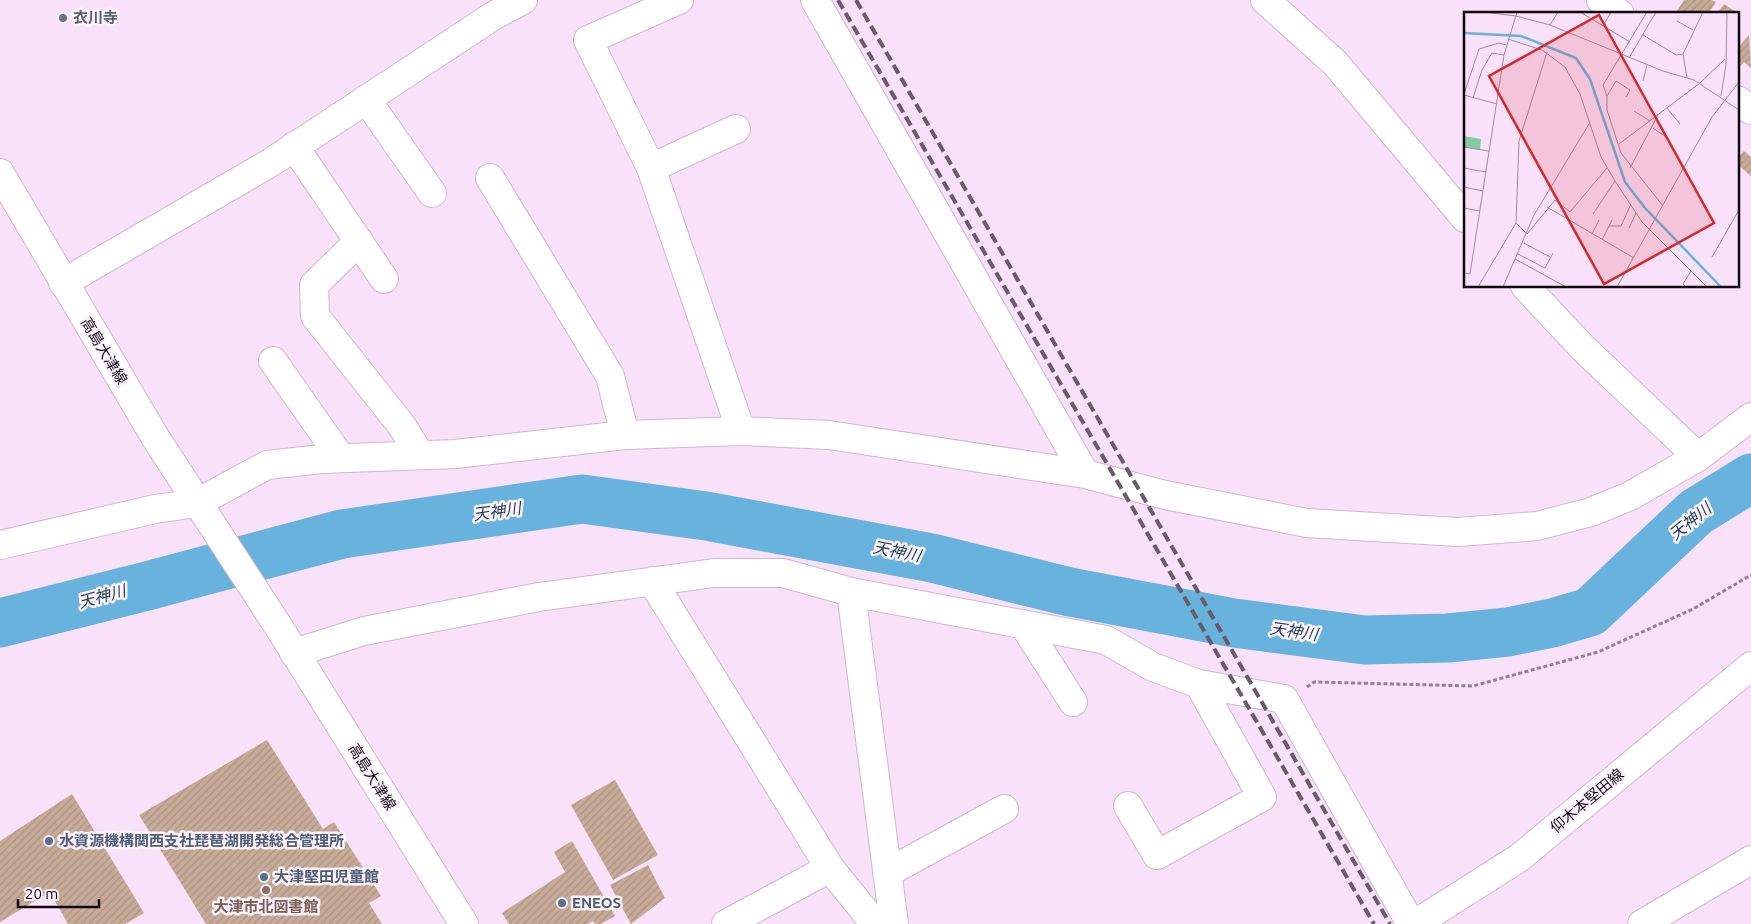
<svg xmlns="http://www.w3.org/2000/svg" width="1751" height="924" font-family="Ubuntu,'Noto Sans JP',sans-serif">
<defs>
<pattern id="building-hatch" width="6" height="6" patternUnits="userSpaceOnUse" patternTransform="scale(1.25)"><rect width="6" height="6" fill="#c8ac99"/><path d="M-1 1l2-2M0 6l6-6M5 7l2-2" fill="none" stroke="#ab9383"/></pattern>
</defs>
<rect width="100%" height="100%" fill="#f9e1f9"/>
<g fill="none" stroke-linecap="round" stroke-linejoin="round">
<path stroke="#67b3dd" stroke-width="49" d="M 0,623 L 147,586 L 342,534 L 582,499 L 706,516 L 932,558 L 1070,592 L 1234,623 L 1365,640 L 1448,638 L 1508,632 L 1552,623 L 1590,612 L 1696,512 L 1751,478"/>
</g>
<path fill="url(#building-hatch)" d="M 1684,0 L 1712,0 L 1716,2 L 1708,14 L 1675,14 Z
M 1724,4 L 1736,12 L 1734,14 L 1718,12 Z
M 1749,35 L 1751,68 L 1744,62 L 1737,70 L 1737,49 Z
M 1744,151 L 1751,157 L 1751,176 L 1737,164 L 1737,159 Z
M 267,740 L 323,829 L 334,822 L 381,896 L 369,903 L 382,924 L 206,924 L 139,815 Z
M 615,780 L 658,855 L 613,880 L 571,805 Z
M 72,794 L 144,913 L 125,924 L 68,924 L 50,892 L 0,922 L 0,841 Z
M 572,841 L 615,916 L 601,924 L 595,924 L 593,921 L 588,924 L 509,924 L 502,913 L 565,872 L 554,852 Z
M 648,865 L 665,898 L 631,924 L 610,885 Z"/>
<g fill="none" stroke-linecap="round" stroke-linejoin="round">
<g stroke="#cfb7cf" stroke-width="30">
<path id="minor" d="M 679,0 L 588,40 L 651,168 L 741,431
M 815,0 L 1085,474
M 1265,0 L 1335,63 L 1465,218
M 1601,0 L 1620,14
M 366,99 L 432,193
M 1737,100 L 1751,110
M 294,146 L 384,279
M 651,168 L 736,129
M 490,178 L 610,376 L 625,435
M 359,241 L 314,285 L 315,316 L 402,426 L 420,455
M 63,283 L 270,163 L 493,16 L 523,0
M 1525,286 L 1583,348 L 1698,457
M 273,361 L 341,458
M 0,545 L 155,509 L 197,503 L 267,465 L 322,459 L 455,454 L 625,435 L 741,431 L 829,435 L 1085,474 L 1165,495 L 1307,523 L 1458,532 L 1537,526 L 1591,512 L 1630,496 L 1698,457 L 1751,417
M 652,581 L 830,868 L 875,924
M 851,592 L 894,924
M 1023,624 L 1073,702
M 294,653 L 364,631 L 539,597 L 714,573 L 783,573 L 851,592 L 1106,640 L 1153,667 L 1199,684 L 1262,797 L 1157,855 L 1128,806
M 1199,684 L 1284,699 L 1411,924
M 887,873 L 1004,809
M 726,924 L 830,868
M 1642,924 L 1751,860"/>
</g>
<g stroke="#cfb7cf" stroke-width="30">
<path id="secondary" d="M 0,173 L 155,437 L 280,629 L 464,924
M 1415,924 L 1519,858 L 1751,666"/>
</g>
<path stroke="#928192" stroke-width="3" stroke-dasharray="4 2.5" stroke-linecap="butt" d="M 1307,687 L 1314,682 L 1473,686 L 1598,652 L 1693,609 L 1751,575"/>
<use href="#minor" stroke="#fff" stroke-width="28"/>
<use href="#secondary" stroke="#fff" stroke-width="28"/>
<path stroke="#695b69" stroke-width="4" stroke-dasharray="10 5" stroke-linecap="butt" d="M 838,0 L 1374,924
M 856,0 L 1390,924"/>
</g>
<circle fill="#6b7280" stroke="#fdf3fd" stroke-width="2" cx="63" cy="18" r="5"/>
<g fill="#5c6f8a" stroke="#fdf3fd" stroke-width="2">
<circle cx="49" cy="841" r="5"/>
<circle cx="264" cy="877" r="5"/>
<circle cx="562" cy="903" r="5"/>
</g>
<circle fill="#8d6e63" stroke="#fdf3fd" stroke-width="2" cx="266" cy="890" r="5"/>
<g text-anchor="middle" stroke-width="5" stroke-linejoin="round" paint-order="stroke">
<g font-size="15" font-weight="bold" fill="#5b616d" stroke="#fdf3fd" text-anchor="start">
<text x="73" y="23">衣川寺</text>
</g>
<g font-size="15" fill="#120a12" stroke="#fdf3fd">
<text transform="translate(104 351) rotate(59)" y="5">高島大津線</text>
<text transform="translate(372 777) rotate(58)" y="5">高島大津線</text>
<text transform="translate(1587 801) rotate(-40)" y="5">仰木本堅田線</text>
</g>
<g font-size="15" font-weight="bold" fill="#4e5e75" stroke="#fdf3fd" text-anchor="start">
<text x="59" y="846">水資源機構関西支社琵琶湖開発総合管理所</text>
<text x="274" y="882">大津堅田児童館</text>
<text x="572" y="908">ENEOS</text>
</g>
<g font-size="15" font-weight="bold" fill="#785e54" stroke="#fdf3fd">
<text x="266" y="912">大津市北図書館</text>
</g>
<g font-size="16" font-style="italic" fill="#1b3d4f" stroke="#fdf3fd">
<text transform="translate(497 511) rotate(-8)" y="6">天神川</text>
<text transform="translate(1690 521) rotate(-39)" y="6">天神川</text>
<text transform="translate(897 551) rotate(11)" y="6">天神川</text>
<text transform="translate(102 596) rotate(-15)" y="6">天神川</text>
<text transform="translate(1294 631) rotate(8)" y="6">天神川</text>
</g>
</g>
<g transform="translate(1464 12)">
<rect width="275" height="275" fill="#f9e1f9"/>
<path d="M 0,124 L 17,127 L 16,138 L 0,135 Z" fill="#83cca7"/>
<path fill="none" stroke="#67b3dd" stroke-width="2.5" d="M 0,21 L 57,24 L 112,46 L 126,67 L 161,170 L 181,196 L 257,275"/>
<path fill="none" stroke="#9d8b9d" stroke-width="1" d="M 19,0 L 52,4 L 86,13 L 199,59 L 230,68 L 260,88M 116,0 L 166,30M 213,9 L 229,18M 86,13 L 94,0M 139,14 L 147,0M 179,23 L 212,43 L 219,42M 44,27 L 78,38 L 101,55 L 116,82 L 137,145 L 151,169 L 178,210 L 243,275M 165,46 L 192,0M 223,66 L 219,42 L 239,0M 179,69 L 183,53M 0,82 L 15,37 L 35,31 L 42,33M 0,83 L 33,92M 143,84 L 139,73 L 183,0M 257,84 L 262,52 L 263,0M 162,85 L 166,78 L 152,69 L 143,84 L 143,98 L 157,141 L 199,194M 9,86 L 18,58 L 28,41 L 40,43M 260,88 L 275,98M 203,96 L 216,112M 170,99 L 186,109M 189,116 L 202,125M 155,132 L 236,71 L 261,47M 0,135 L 25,139M 0,156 L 22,160M 166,156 L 194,103M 0,175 L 19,179M 83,195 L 170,246M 0,196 L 16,199M 129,202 L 151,169M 145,214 L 157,214 L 167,192M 165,216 L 172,201M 63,222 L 52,211 L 55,129 L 83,40M 63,222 L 91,188 L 106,200 L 143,156M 128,222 L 135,208M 138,228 L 148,208M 60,231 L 86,245M 54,242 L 81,256 L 89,241M 248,245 L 275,198M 51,247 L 102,275M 0,261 L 6,262 L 40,43 L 53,0M 14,275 L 52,211M 39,275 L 70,203 L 125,112M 153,275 L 248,105 L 275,70M 222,275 L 219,272 L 227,259"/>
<path fill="#d62828" fill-opacity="0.15" stroke="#d62828" stroke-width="2.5" d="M 135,3 L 250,211 L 140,272 L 25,64 Z"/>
<rect width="275" height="275" fill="none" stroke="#120a12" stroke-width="2.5"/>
</g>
<path d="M18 899v8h81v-8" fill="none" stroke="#120a12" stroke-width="2.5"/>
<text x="25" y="899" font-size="15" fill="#120a12" stroke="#fdf3fd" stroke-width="4" paint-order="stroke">20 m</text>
</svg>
